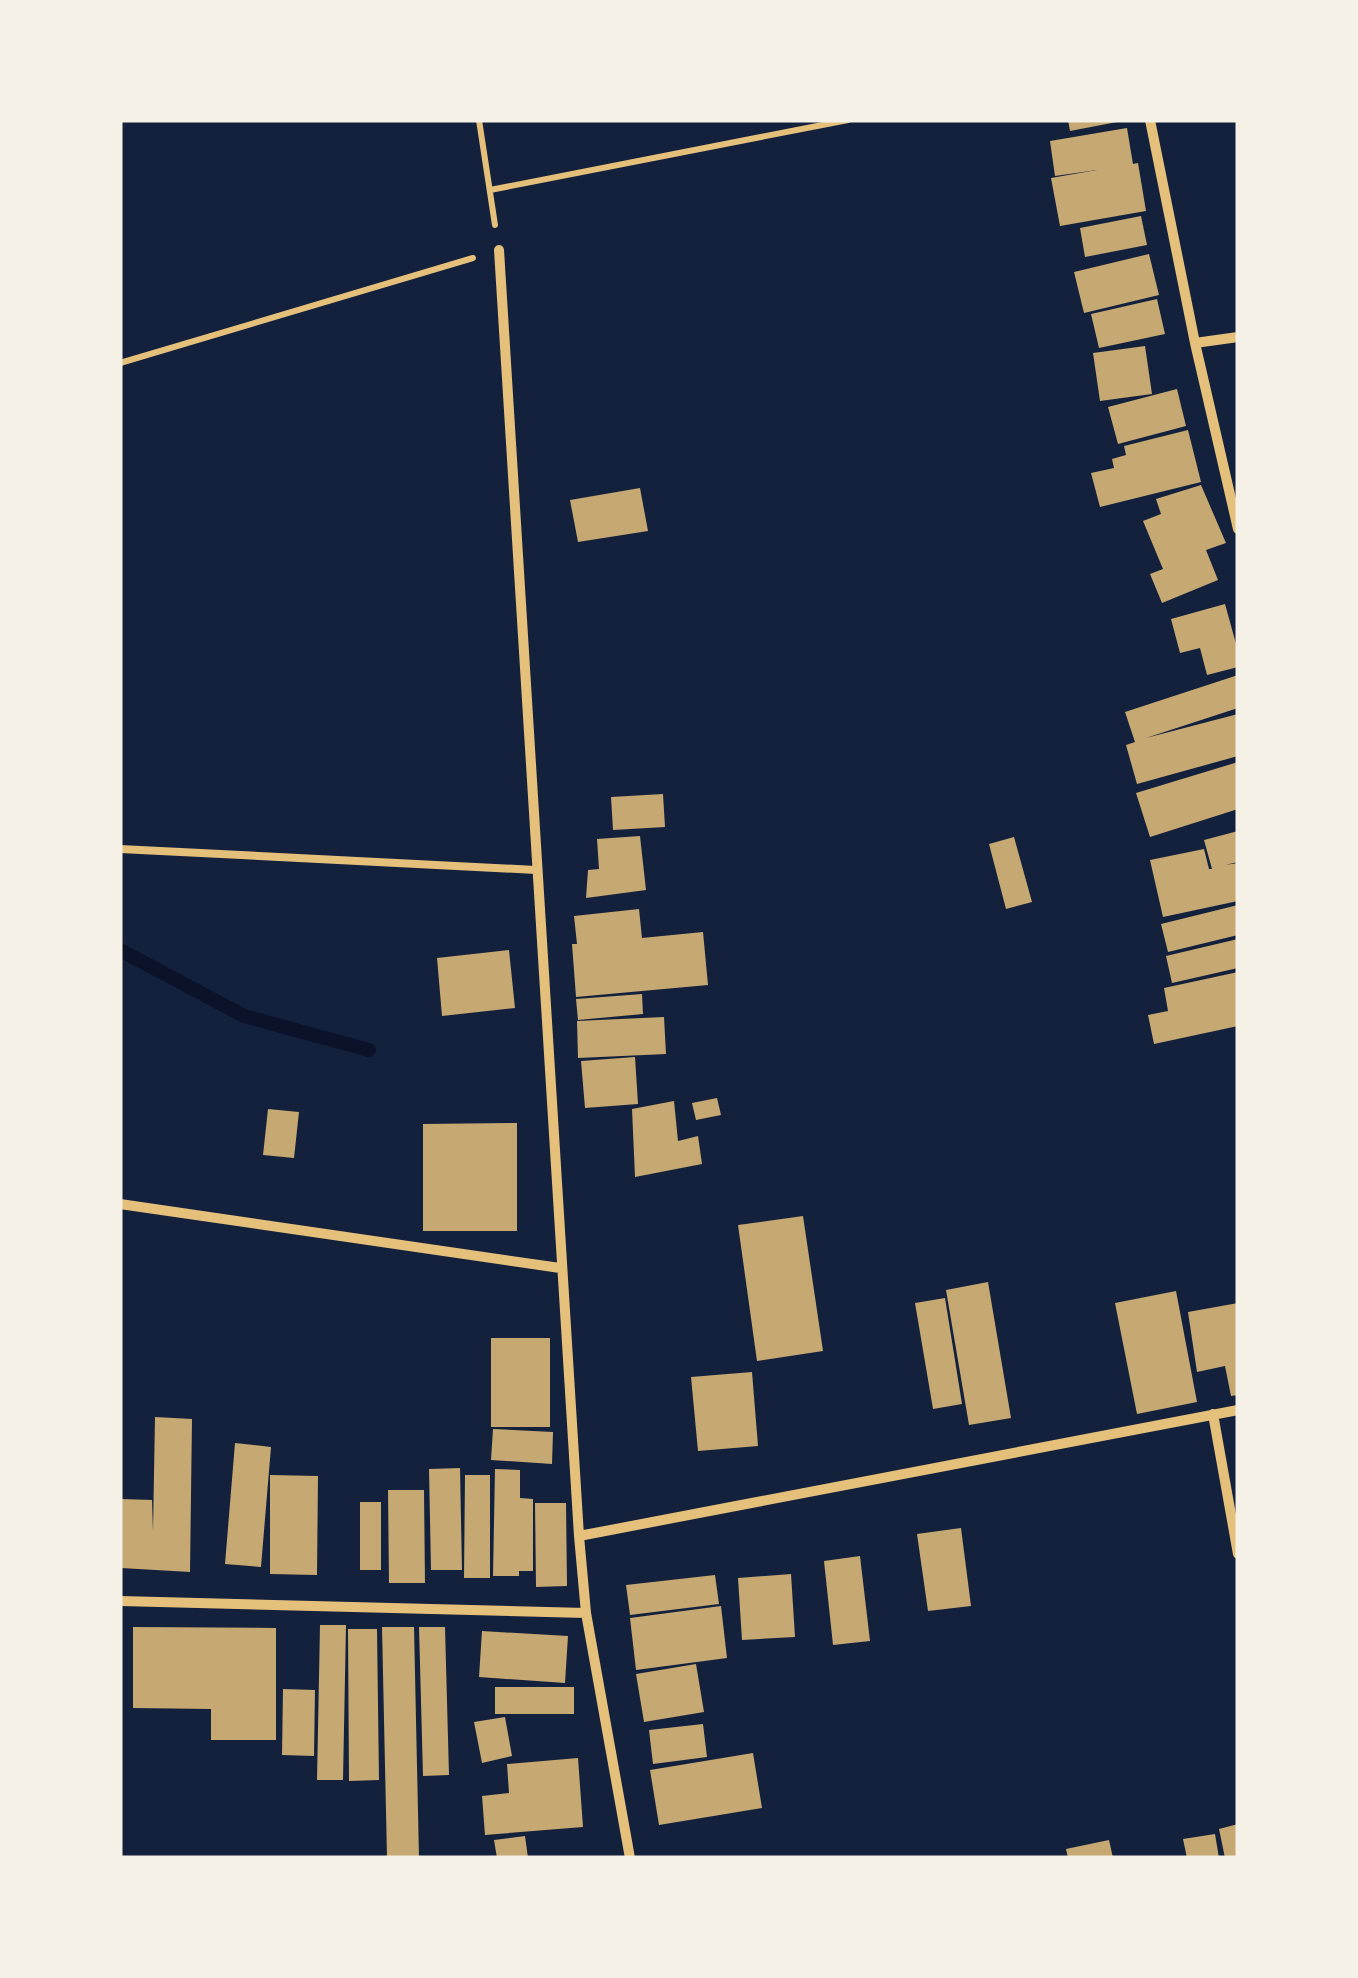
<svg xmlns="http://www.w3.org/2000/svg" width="1358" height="1978" font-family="Jost,sans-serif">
<rect width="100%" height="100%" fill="#14213d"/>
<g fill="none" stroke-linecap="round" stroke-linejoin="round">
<path stroke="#0b132b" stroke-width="14" d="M 120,950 L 244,1016 L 369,1050"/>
</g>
<path fill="#c6a872" d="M 1068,120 L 1117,120 L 1117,122 L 1070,131 Z
M 1127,128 L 1133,164 L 1138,163 L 1146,211 L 1060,226 L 1051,178 L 1097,170 L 1055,176 L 1050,141 Z
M 1141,216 L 1147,245 L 1085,257 L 1080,228 Z
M 1149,254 L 1159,295 L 1084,313 L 1074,272 Z
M 1157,299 L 1165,334 L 1099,348 L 1091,314 Z
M 1145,346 L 1152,394 L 1100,401 L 1093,353 Z
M 1177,389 L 1186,426 L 1118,444 L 1108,407 Z
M 1188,430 L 1201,482 L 1100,507 L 1091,473 L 1114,468 L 1112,459 L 1126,455 L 1124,446 Z
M 1201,485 L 1226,543 L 1206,550 L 1218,580 L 1162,603 L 1150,574 L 1163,569 L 1143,521 L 1161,514 L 1156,499 Z
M 640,488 L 648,531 L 578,542 L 570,500 Z
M 1225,604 L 1238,651 L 1238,667 L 1207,675 L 1200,648 L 1180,653 L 1171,619 Z
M 1238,675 L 1238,708 L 1146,738 L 1238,714 L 1238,756 L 1137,784 L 1126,745 L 1135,742 L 1125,712 Z
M 1238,762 L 1238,809 L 1150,837 L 1136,793 Z
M 663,794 L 665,827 L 613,830 L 611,797 Z
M 1238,831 L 1238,862 L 1225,865 L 1238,863 L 1238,901 L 1163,917 L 1150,860 L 1204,849 L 1209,869 L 1212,869 L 1204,840 Z
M 640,836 L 646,890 L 586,898 L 588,870 L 599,869 L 597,839 Z
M 1014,837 L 1032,902 L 1006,909 L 989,844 Z
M 1238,905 L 1238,935 L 1168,952 L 1161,924 Z
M 639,909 L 642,938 L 703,932 L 708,985 L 576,997 L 572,944 L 577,944 L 574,916 Z
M 1238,939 L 1238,968 L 1172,983 L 1166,956 Z
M 509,950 L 515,1008 L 442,1016 L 437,958 Z
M 1238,972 L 1238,1026 L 1154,1044 L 1148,1015 L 1168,1011 L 1164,988 Z
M 642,994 L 643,1014 L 578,1020 L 576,999 Z
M 664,1017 L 666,1054 L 578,1058 L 577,1021 Z
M 635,1057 L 638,1104 L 585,1108 L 581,1061 Z
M 717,1098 L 721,1115 L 696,1120 L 692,1103 Z
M 674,1101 L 678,1141 L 698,1136 L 702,1164 L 635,1177 L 632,1109 Z
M 268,1109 L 299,1112 L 294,1158 L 263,1155 Z
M 517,1123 L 517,1231 L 423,1231 L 423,1124 Z
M 803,1216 L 823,1351 L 757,1361 L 738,1225 Z
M 988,1282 L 1011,1418 L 969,1425 L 946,1290 Z
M 1176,1291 L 1197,1402 L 1137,1414 L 1115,1303 Z
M 945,1298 L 962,1404 L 933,1409 L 915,1303 Z
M 1238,1303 L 1238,1395 L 1231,1396 L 1225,1366 L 1197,1372 L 1188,1312 Z
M 491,1338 L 550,1338 L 550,1427 L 491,1427 Z
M 752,1372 L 758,1446 L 698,1451 L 691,1377 Z
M 155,1417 L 192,1419 L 190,1572 L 121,1568 L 121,1499 L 152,1500 L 153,1532 Z
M 493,1429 L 553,1432 L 552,1464 L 491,1460 Z
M 235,1443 L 271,1447 L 261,1567 L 225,1564 Z
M 460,1468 L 462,1570 L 431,1570 L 429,1469 Z
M 495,1469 L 520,1470 L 520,1498 L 533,1499 L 533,1571 L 519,1571 L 519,1576 L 493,1576 Z
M 270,1475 L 318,1476 L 317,1575 L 270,1574 Z
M 465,1475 L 490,1475 L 490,1578 L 464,1578 Z
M 388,1490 L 424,1490 L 425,1583 L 389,1583 Z
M 360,1502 L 381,1502 L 381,1570 L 360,1570 Z
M 535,1503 L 566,1503 L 567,1586 L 536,1587 Z
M 961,1528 L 971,1606 L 928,1611 L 917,1534 Z
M 860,1556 L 870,1641 L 833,1645 L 824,1561 Z
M 791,1574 L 795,1637 L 742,1640 L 738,1578 Z
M 715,1575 L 719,1604 L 630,1615 L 626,1585 Z
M 721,1606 L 727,1658 L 636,1670 L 630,1618 Z
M 320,1625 L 346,1625 L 343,1780 L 317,1780 Z
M 133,1627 L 276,1628 L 276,1740 L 211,1740 L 211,1709 L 133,1708 Z
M 382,1627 L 414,1627 L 419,1858 L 387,1858 Z
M 419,1627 L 445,1627 L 449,1775 L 423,1776 Z
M 348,1629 L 377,1629 L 379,1780 L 349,1781 Z
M 482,1631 L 568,1636 L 565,1683 L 479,1677 Z
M 696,1664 L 704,1712 L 644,1722 L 636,1674 Z
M 495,1687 L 574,1687 L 574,1714 L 495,1714 Z
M 283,1689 L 315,1690 L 314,1756 L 282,1755 Z
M 505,1717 L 512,1756 L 482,1763 L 474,1722 Z
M 703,1724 L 707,1757 L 653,1764 L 649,1730 Z
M 753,1753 L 762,1808 L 659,1825 L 650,1770 Z
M 578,1758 L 583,1827 L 485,1835 L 482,1796 L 509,1793 L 507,1764 Z
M 1238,1824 L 1238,1858 L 1225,1858 L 1219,1829 Z
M 1215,1834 L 1219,1858 L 1187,1858 L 1183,1839 Z
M 525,1836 L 528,1858 L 497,1858 L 494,1840 Z
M 1109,1840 L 1113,1858 L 1068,1858 L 1066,1849 Z"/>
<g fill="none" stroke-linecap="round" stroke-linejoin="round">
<path stroke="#e5c07b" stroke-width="6" d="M 479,120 L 495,225
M 490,190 L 848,120
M 120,363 L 473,258"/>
<path stroke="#e5c07b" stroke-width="8" d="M 120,849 L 536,870"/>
<path stroke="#e5c07b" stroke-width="10" d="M 1150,120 L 1195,343 L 1238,529
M 499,250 L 579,1536 L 586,1613 L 630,1858
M 1195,343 L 1238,337
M 120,1204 L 560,1268
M 1213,1414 L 1238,1554
M 579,1536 L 1238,1410
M 120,1601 L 586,1613"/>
</g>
<rect width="1358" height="1978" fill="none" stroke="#f6f1e7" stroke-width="245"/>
</svg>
